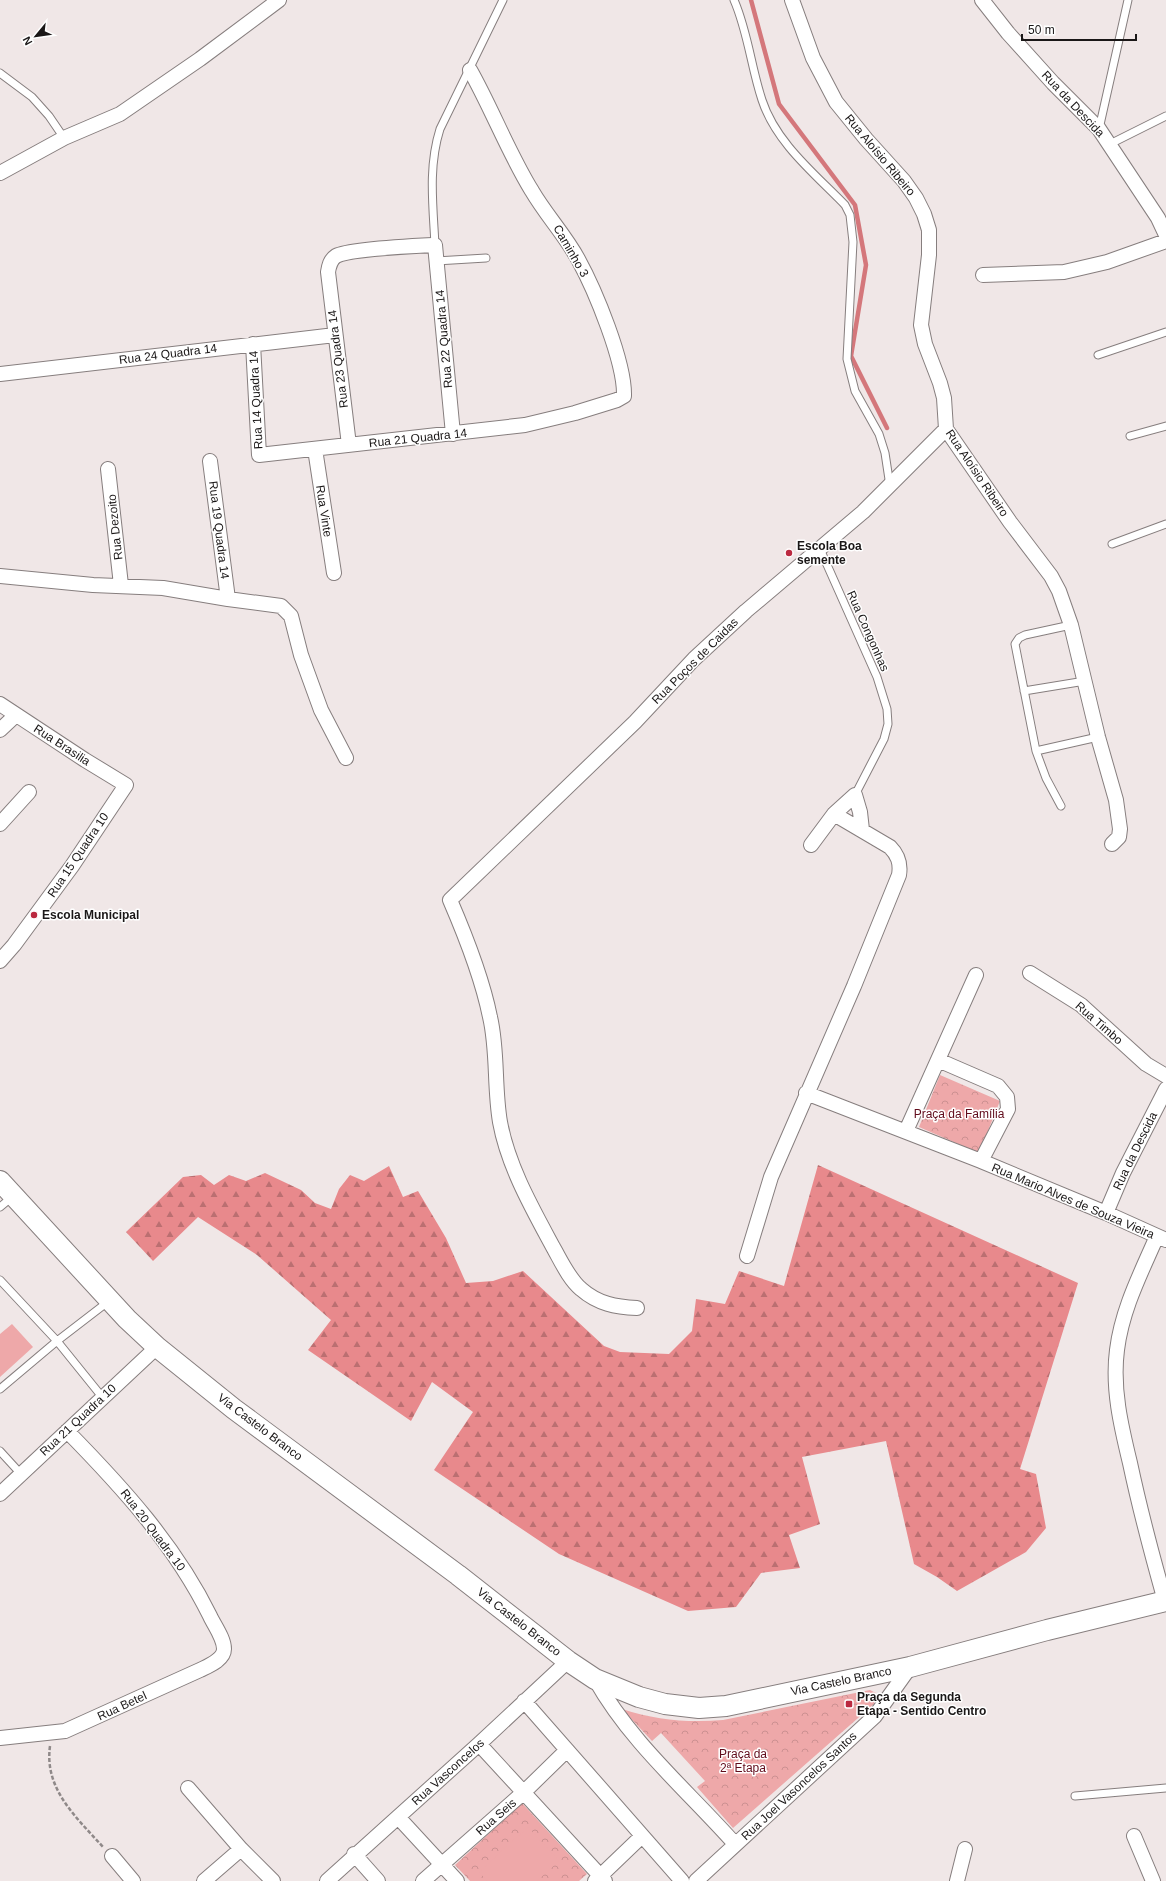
<svg xmlns="http://www.w3.org/2000/svg" width="1166" height="1881" font-family="Arial,sans-serif">
<defs>
<pattern id="forest-firs" width="22" height="20" patternUnits="userSpaceOnUse"><rect width="22" height="20" fill="#e8898c"/><path d="M5 1l3.5 6h-7zM16 11l3.5 6h-7z" fill="#bb6f71"/></pattern>
<pattern id="park-crowns" width="20" height="18" patternUnits="userSpaceOnUse"><rect width="20" height="18" fill="#eea8a9"/><path d="M2 6a3 3 0 1 1 6 0M12 15a3 3 0 1 1 6 0" fill="none" stroke="#cc9091"/></pattern>
</defs>
<rect width="100%" height="100%" fill="#f0e7e7"/>
<path fill="url(#forest-firs)" d="M 818,1165 L 1078,1283 L 1020,1469 L 1036,1474 L 1046,1528 L 1026,1552 L 957,1591 L 937,1577 L 914,1564 L 886,1441 L 802,1457 L 820,1524 L 789,1535 L 800,1568 L 761,1573 L 736,1607 L 688,1611 L 559,1554 L 434,1470 L 473,1412 L 432,1382 L 411,1421 L 308,1350 L 331,1320 L 257,1255 L 198,1217 L 153,1261 L 126,1232 L 183,1177 L 201,1175 L 214,1185 L 229,1175 L 246,1181 L 265,1173 L 301,1190 L 315,1203 L 331,1209 L 339,1189 L 350,1175 L 364,1181 L 389,1166 L 403,1197 L 418,1191 L 446,1238 L 466,1283 L 493,1281 L 523,1271 L 604,1346 L 620,1352 L 669,1354 L 692,1331 L 696,1299 L 725,1304 L 739,1271 L 784,1286 Z"/>
<path fill="url(#park-crowns)" d="M 940,1075 L 1000,1101 L 979,1153 L 919,1127 Z
M 870,1690 L 876,1693 L 874,1704 L 733,1828 L 697,1787 L 705,1781 L 661,1733 L 652,1741 L 622,1709 C 656,1720 688,1723 723,1720 Z
M 522,1803 L 587,1874 L 579,1881 L 470,1881 L 455,1865 Z"/>
<path fill="#eea8a9" d="M 12,1324 L 33,1347 L 0,1377 L 0,1334 Z
M 528,1827 L 559,1861 L 537,1881 L 487,1881 L 479,1872 Z"/>
<g fill="none" stroke-linecap="round" stroke-linejoin="round">
<path stroke="#d4777b" stroke-width="4.5" d="M 751,0 L 779,104 L 855,205 L 866,265 L 851,356 L 887,428"/>
<g stroke="#867e7e" stroke-width="9">
<path id="lane" d="M 734,0 C 748,32 751,67 762,100 C 776,143 815,174 845,205 L 850,215 L 853,242 L 847,359 L 855,391 L 879,434 L 885,453 L 890,486
M 0,73 L 32,97 L 49,116 L 64,138
M 1099,129 L 1128,0
M 1110,144 L 1166,116
M 435,245 C 433,205 428,167 440,129 L 503,0
M 436,261 L 486,258
M 1098,355 L 1166,332
M 1130,436 L 1166,426
M 1112,544 L 1166,524
M 820,549 L 877,677 L 887,709 L 888,724 L 884,739 L 855,795
M 1024,691 L 1085,681
M 1036,751 L 1098,737
M 1061,806 L 1046,778 L 1036,751 L 1015,644 L 1019,638 L 1025,635 L 1071,625
M 0,1207 L 12,1197
M 0,1280 L 57,1341 L 103,1398
M 0,1389 L 57,1341 L 109,1301
M 0,1451 L 21,1474
M 1075,1796 L 1166,1788"/>
</g>
<g stroke="#867e7e" stroke-width="16">
<path id="street" d="M 792,0 L 813,58 L 836,102 L 866,139 L 904,181 L 916,198 L 924,214 L 929,230 L 929,255 L 921,325 L 925,344 L 940,383 L 944,398 L 946,429 L 1010,522 L 1051,576 L 1059,591 L 1071,625 L 1098,737 L 1116,800 L 1120,829 L 1119,837 L 1112,844
M 982,0 L 1008,33 L 1053,83 L 1099,129 L 1158,218 L 1166,235
M 0,173 L 64,138 L 120,114 L 200,59 L 279,0
M 983,275 L 1064,272 L 1107,262 L 1166,241
M 253,344 L 259,455 L 525,425 L 575,413 L 617,400 L 624,396 C 625,362 595,290 578,259 C 565,235 546,215 532,191 C 508,152 492,109 470,70
M 0,374 L 335,335
M 349,445 L 328,272 C 329,266 330,260 336,256 C 350,249 415,246 435,245 L 453,434
M 315,449 L 334,573
M 210,461 L 228,599
M 108,469 L 121,585
M 0,576 L 93,585 L 163,588 L 228,599 L 281,606 L 291,616 L 301,655 L 321,710 L 346,758
M 0,704 L 85,760 L 126,785 L 72,866 L 14,945 L 0,961
M 0,730 L 16,715
M 0,824 L 29,792
M 811,845 L 834,814 L 855,795 L 860,812 L 862,830
M 1030,973 L 1081,1005 L 1146,1064 L 1166,1076
M 938,1060 L 998,1086 L 1007,1097 L 1008,1109 L 981,1161
M 806,1093 L 981,1161 L 1106,1213 L 1166,1240
M 906,1131 L 976,975
M 1106,1213 L 1123,1173 L 1166,1089
M 1157,1236 C 1141,1273 1122,1309 1117,1350 C 1112,1388 1121,1426 1130,1463 C 1140,1510 1152,1555 1165,1601
M 747,1256 L 771,1177 L 854,986 L 899,875 C 901,863 898,855 890,847 L 834,814
M 637,1308 C 616,1307 598,1304 581,1289 C 569,1279 561,1261 553,1247 C 532,1208 508,1166 500,1122 C 494,1087 498,1051 490,1017 C 482,977 466,937 450,900 L 635,722 L 694,659 L 746,611 L 863,512 L 946,429
M 0,1494 L 157,1347
M 595,1679 C 631,1743 687,1790 735,1844
M 524,1701 L 682,1881
M 0,1738 L 65,1731 L 200,1670 C 208,1666 224,1660 224,1649 C 224,1638 214,1625 210,1616 C 175,1545 122,1487 67,1431
M 479,1744 L 605,1881
M 188,1788 L 241,1849 L 273,1881
M 398,1817 L 457,1881
M 1134,1836 L 1153,1881
M 354,1854 L 378,1881
M 112,1856 L 133,1881
M 204,1881 L 241,1849
M 327,1881 L 479,1744 L 568,1661
M 423,1881 L 524,1792 L 567,1750
M 595,1881 L 642,1836
M 696,1881 L 875,1716 L 910,1667
M 957,1881 L 965,1849"/>
</g>
<g stroke="#867e7e" stroke-width="22">
<path id="secondary" d="M 0,1181 L 127,1319 L 157,1347 L 234,1409 L 458,1575 L 568,1661 L 595,1679 L 639,1697 L 665,1704 L 699,1708 L 726,1706 L 910,1667 L 1047,1630 L 1166,1601"/>
</g>
<path stroke="#8f8989" stroke-width="2.5" stroke-dasharray="4 2" stroke-linecap="butt" d="M 50,1746 C 44,1789 76,1817 103,1847"/>
<use href="#lane" stroke="#fff" stroke-width="7"/>
<use href="#street" stroke="#fff" stroke-width="14"/>
<use href="#secondary" stroke="#fff" stroke-width="20"/>
</g>
<g fill="#bb2940" stroke="#fff" stroke-width="1.5">
<circle cx="789" cy="553" r="4"/>
<circle cx="34" cy="915" r="4"/>
<rect x="845" y="1700" width="8" height="8" rx="2"/>
</g>
<g text-anchor="middle" stroke-width="3" stroke-linejoin="round" paint-order="stroke">
<g font-size="12" fill="#1a1717" stroke="#fff">
<text transform="translate(1073 104) rotate(47)" y="4">Rua da Descida</text>
<text transform="translate(880 155) rotate(50)" y="4">Rua Aloísio Ribeiro</text>
<text transform="translate(571 251) rotate(60)" y="4">Caminho 3</text>
<text transform="translate(444 339) rotate(-95)" y="4">Rua 22 Quadra 14</text>
<text transform="translate(168 354) rotate(-7)" y="4">Rua 24 Quadra 14</text>
<text transform="translate(338 359) rotate(-97)" y="4">Rua 23 Quadra 14</text>
<text transform="translate(256 400) rotate(-93)" y="4">Rua 14 Quadra 14</text>
<text transform="translate(418 438) rotate(-6)" y="4">Rua 21 Quadra 14</text>
<text transform="translate(977 473) rotate(56)" y="4">Rua Aloísio Ribeiro</text>
<text transform="translate(324 511) rotate(81)" y="4">Rua Vinte</text>
<text transform="translate(115 527) rotate(-96)" y="4">Rua Dezoito</text>
<text transform="translate(219 530) rotate(83)" y="4">Rua 19 Quadra 14</text>
<text transform="translate(868 631) rotate(66)" y="4">Rua Congonhas</text>
<text transform="translate(695 661) rotate(-45)" y="4">Rua Poços de Caidas</text>
<text transform="translate(62 745) rotate(33)" y="4">Rua Brasilia</text>
<text transform="translate(78 855) rotate(-56)" y="4">Rua 15 Quadra 10</text>
<text transform="translate(1099 1023) rotate(41)" y="4">Rua Timbo</text>
<text transform="translate(1135 1151) rotate(-64)" y="4">Rua da Descida</text>
<text transform="translate(1073 1201) rotate(23)" y="4">Rua Mario Alves de Souza Vieira</text>
<text transform="translate(78 1420) rotate(-43)" y="4">Rua 21 Quadra 10</text>
<text transform="translate(260 1427) rotate(37)" y="4">Via Castelo Branco</text>
<text transform="translate(153 1530) rotate(53)" y="4">Rua 20 Quadra 10</text>
<text transform="translate(519 1622) rotate(38)" y="4">Via Castelo Branco</text>
<text transform="translate(841 1681) rotate(-12)" y="4">Via Castelo Branco</text>
<text transform="translate(122 1706) rotate(-25)" y="4">Rua Betel</text>
<text transform="translate(448 1772) rotate(-42)" y="4">Rua Vasconcelos</text>
<text transform="translate(799 1786) rotate(-43)" y="4">Rua Joel Vasoncelos Santos</text>
<text transform="translate(496 1817) rotate(-41)" y="4">Rua Seis</text>
</g>
<g font-size="12" font-weight="bold" fill="#1a1717" stroke="#fff" text-anchor="start">
<text x="797" y="550">Escola Boa<tspan x="797" dy="14">semente</tspan></text>
<text x="42" y="919">Escola Municipal</text>
<text x="857" y="1701">Praça da Segunda<tspan x="857" dy="14">Etapa - Sentido Centro</tspan></text>
</g>
<g font-size="12" fill="#610b1b" stroke="#fff">
<text x="959" y="1118">Praça da Família</text>
<text x="743" y="1758">Praça da<tspan x="743" dy="14">2ª Etapa</tspan></text>
</g>
</g>
<g transform="translate(36 36) rotate(241)" stroke="#ffffff" stroke-width="3" paint-order="stroke">
<path d="M0-3L7 15L0 10L-7 15Z" fill="#1a1717"/>
<text y="-6" font-size="11" font-weight="bold" text-anchor="middle" fill="#1a1717">N</text>
</g>
<path d="M1022 34v6h114v-6" fill="none" stroke="#1a1717" stroke-width="2"/>
<text x="1028" y="34" font-size="12" fill="#1a1717" stroke="#ffffff" stroke-width="3" paint-order="stroke">50 m</text>
</svg>
